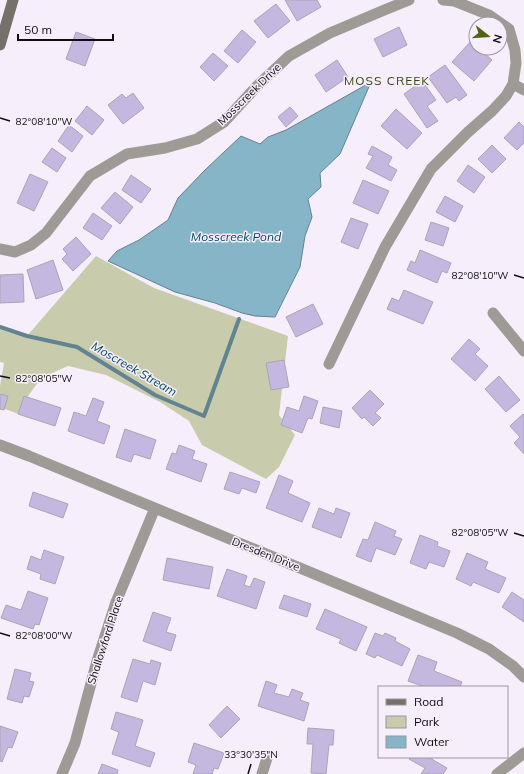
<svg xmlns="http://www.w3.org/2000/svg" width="524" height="774" font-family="Mulish,sans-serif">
<rect width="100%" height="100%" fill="#f6effb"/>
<path fill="#c9ccac" d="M 96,256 L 154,288 L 288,336 L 279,415 L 295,435 L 279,467 L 266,479 L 202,445 L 189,421 L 160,402 L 106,375 L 68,366 L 41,378 L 26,399 L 18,414 L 0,407 L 0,386 L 4,363 L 0,362 L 0,327 L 27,336 Z"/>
<path fill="#86b5c8" stroke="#628391" d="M 371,82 L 340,154 L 320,173 L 321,187 L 308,199 L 312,217 L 305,236 L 300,267 L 275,317 L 255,316 L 242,313 L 215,303 L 175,292 L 108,261 L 117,251 L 139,240 L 168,220 L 178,198 L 205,170 L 241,136 L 260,144 L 268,137 L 286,130 Z"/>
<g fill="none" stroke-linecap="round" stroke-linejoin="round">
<path stroke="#628391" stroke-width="4" d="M 0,327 L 27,336 L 77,347 L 155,395 L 204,416 L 239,319"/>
</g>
<path fill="#c4b8e0" stroke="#a9a5b2" d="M 285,0 L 317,0 L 321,7 L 297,21 Z
M 276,4 L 290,21 L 268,38 L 254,21 Z
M 399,27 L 407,45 L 383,57 L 374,39 Z
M 242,30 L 256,42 L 238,63 L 224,51 Z
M 76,32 L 95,39 L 85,66 L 66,59 Z
M 471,41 L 476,46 L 476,48 L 478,48 L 492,60 L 474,81 L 452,62 Z
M 213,53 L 228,66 L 214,81 L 200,67 Z
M 337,60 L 348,77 L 326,92 L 315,75 Z
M 445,65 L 467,95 L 459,101 L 456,97 L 447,103 L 428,77 Z
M 422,81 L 436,100 L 427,106 L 438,121 L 427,128 L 404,94 Z
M 133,93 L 144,108 L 123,124 L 108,105 L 122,94 L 126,98 Z
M 87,106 L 104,120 L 92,135 L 75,121 Z
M 290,107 L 298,116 L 286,127 L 278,117 Z
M 396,109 L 422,133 L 407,149 L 381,126 Z
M 519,122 L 524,127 L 524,143 L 517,150 L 504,138 Z
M 69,125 L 83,136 L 72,152 L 58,141 Z
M 492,145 L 506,159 L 492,173 L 478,159 Z
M 372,146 L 392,157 L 388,165 L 397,170 L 391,181 L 366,168 L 373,156 L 368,154 Z
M 52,148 L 66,158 L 57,172 L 42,162 Z
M 468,165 L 485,177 L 474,193 L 457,181 Z
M 30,174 L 48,182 L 34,211 L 17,203 Z
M 131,175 L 151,189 L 141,203 L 122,190 Z
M 363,180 L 389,191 L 378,214 L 353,203 Z
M 115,192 L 133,207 L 120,224 L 101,208 Z
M 445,196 L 463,206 L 455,222 L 436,212 Z
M 93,213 L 112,226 L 102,240 L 83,228 Z
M 351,218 L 368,224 L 358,249 L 341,242 Z
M 431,222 L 449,228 L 443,246 L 425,240 Z
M 76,237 L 91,254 L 73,271 L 62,259 L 67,254 L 63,249 Z
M 420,250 L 451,263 L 447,273 L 442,271 L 437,283 L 407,270 L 411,261 L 415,263 Z
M 53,260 L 63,290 L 36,299 L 27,270 Z
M 23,274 L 24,302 L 0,303 L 0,275 Z
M 404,290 L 433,302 L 423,324 L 387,309 L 392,298 L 399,301 Z
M 313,304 L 323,324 L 296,337 L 286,317 Z
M 469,339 L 480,349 L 475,354 L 488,366 L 475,381 L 451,359 Z
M 284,360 L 289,387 L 271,390 L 266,363 Z
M 499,376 L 520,400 L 506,412 L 485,389 Z
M 370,390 L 384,404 L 375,413 L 381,418 L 373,426 L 364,417 L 362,419 L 352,408 Z
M 0,394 L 8,396 L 4,410 L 0,409 Z
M 24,396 L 61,408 L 55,426 L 18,414 Z
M 304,396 L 318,401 L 312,419 L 308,418 L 302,433 L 281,425 L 287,407 L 299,411 Z
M 93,398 L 104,402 L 97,421 L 110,426 L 104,444 L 68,431 L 74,412 L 86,416 Z
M 323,407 L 342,411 L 339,428 L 320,423 Z
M 523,414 L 524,415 L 524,454 L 514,443 L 520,437 L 510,426 Z
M 125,429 L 156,440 L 150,459 L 134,454 L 131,462 L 116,457 Z
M 179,445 L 195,451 L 192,459 L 207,464 L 201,482 L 166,469 L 172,453 L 176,454 Z
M 230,472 L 260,482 L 256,493 L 242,488 L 239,494 L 224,489 Z
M 279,475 L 293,481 L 288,493 L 310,503 L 302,522 L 266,508 Z
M 33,492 L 68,504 L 63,518 L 29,506 Z
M 319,508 L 334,514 L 336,508 L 350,513 L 341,538 L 312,527 Z
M 375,522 L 396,531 L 394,536 L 402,539 L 395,555 L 376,548 L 371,562 L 356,556 L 363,539 L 368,540 Z
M 420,535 L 438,542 L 437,546 L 450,551 L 444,567 L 429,562 L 426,569 L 410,563 Z
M 44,550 L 64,557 L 55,584 L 40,579 L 41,574 L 27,569 L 31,556 L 41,560 Z
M 467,553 L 488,562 L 485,569 L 506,578 L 499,593 L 473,582 L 471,586 L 456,579 Z
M 167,558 L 213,567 L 209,589 L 163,580 Z
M 227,569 L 247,576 L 244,585 L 250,587 L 254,578 L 265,582 L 256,609 L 217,596 Z
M 28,591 L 48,598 L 39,625 L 35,624 L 33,629 L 1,618 L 6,605 L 21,610 Z
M 512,592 L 524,600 L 524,622 L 502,607 Z
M 284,595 L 311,604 L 307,617 L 279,608 Z
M 325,609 L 367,627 L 356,651 L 339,643 L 341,639 L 316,629 Z
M 153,612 L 171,618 L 166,632 L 176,635 L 171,651 L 143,641 Z
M 375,633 L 383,636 L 385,633 L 396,638 L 395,641 L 410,649 L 402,666 L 377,655 L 375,658 L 366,654 Z
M 418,655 L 437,662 L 434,671 L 462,682 L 460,687 L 452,686 L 452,687 L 425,687 L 408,681 Z
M 133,659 L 150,664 L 151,660 L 161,663 L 155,685 L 143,681 L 137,702 L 121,697 Z
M 15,669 L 31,673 L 29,681 L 34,682 L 29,697 L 24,696 L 22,703 L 7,699 Z
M 266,681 L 277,685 L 274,693 L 289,697 L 292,689 L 303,693 L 300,700 L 309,703 L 304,721 L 258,706 Z
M 227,706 L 240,719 L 221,738 L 209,725 Z
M 116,712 L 143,720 L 135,746 L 155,753 L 150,767 L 112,754 L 119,732 L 111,729 Z
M 0,726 L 18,732 L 12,748 L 8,747 L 2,762 L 0,761 Z
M 308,728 L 334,730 L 333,745 L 329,745 L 326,774 L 311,773 L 313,744 L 307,744 Z
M 194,743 L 224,753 L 218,769 L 214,768 L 212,774 L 193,774 L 196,765 L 188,762 Z
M 410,757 L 428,757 L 447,768 L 443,774 L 421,774 L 425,768 L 409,759 Z
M 102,764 L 118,770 L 117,774 L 98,774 Z"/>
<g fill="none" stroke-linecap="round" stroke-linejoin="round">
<path stroke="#9e9a95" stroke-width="11" d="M 513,84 L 524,90
M 0,249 L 15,252 L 31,245 L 46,233 L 90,176 L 127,154 L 165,148 L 197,139 L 224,122 L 257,86 L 289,56 L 330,33 L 382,11 L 409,0
M 493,313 L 524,351
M 329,364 L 385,247 L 431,169 L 468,132 L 492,111 L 506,96 L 513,84 L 516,63 L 515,50 L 509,29 L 489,15 L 454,1 L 443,0
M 0,445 L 29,456 L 457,633 L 489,649 L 513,666 L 524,677
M 62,774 L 75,743 L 97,661 L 116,602 L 155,508
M 262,774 L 267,758
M 497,774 L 524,753"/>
<path stroke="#76706a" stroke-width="11" d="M 0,45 L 13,0"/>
</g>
<path fill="none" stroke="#0f0d11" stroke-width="1.5" d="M 0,118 L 10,121M 514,275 L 524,278M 0,376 L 10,378M 514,533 L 524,536M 0,633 L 10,636M 248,774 L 251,764"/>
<g text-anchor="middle" stroke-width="3" stroke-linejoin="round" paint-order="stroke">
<g font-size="11" fill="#0f0d11" stroke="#f6effb">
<text transform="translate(249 94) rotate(-44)" y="4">Mosscreek Drive</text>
<text transform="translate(266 554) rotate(22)" y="4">Dresden Drive</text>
<text transform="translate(105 640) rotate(-72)" y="4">Shallowford Place</text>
</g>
<g font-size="12" letter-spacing="1" fill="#34430b" stroke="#f6effb">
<text x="387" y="85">MOSS CREEK</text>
</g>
<g font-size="12" font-style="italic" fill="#00475b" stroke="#f6effb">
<text x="236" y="241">Mosscreek Pond</text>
<text transform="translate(134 369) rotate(30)" y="4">Moscreek Stream</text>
</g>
</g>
<g font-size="10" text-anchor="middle" fill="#0f0d11" stroke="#f6effb" stroke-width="3" stroke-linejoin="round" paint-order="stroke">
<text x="44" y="125">82°08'10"W</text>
<text x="480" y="279">82°08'10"W</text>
<text x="44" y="382">82°08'05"W</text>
<text x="480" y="536">82°08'05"W</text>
<text x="44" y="639">82°08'00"W</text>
<text x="251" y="758">33°30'35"N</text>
</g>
<rect x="378" y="686" width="130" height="72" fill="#f6effb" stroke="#9a959d"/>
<rect x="386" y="699" width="20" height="6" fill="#76706a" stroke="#9a959d"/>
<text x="414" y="706" font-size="12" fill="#0f0d11">Road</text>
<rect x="386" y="716" width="20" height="12" fill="#c9ccac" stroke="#9a959d"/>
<text x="414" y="726" font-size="12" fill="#0f0d11">Park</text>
<rect x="386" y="736" width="20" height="12" fill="#86b5c8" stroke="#9a959d"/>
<text x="414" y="746" font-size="12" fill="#0f0d11">Water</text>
<g transform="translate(488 36) rotate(107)"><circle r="19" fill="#f6effb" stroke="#9a959d"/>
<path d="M0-3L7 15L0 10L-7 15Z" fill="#4e6410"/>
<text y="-6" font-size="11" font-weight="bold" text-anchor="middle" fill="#0f0d11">N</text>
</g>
<path d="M18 34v6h95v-6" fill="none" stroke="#0f0d11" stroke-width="2"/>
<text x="24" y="34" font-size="12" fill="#0f0d11" stroke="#f6effb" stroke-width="3" paint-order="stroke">50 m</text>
</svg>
